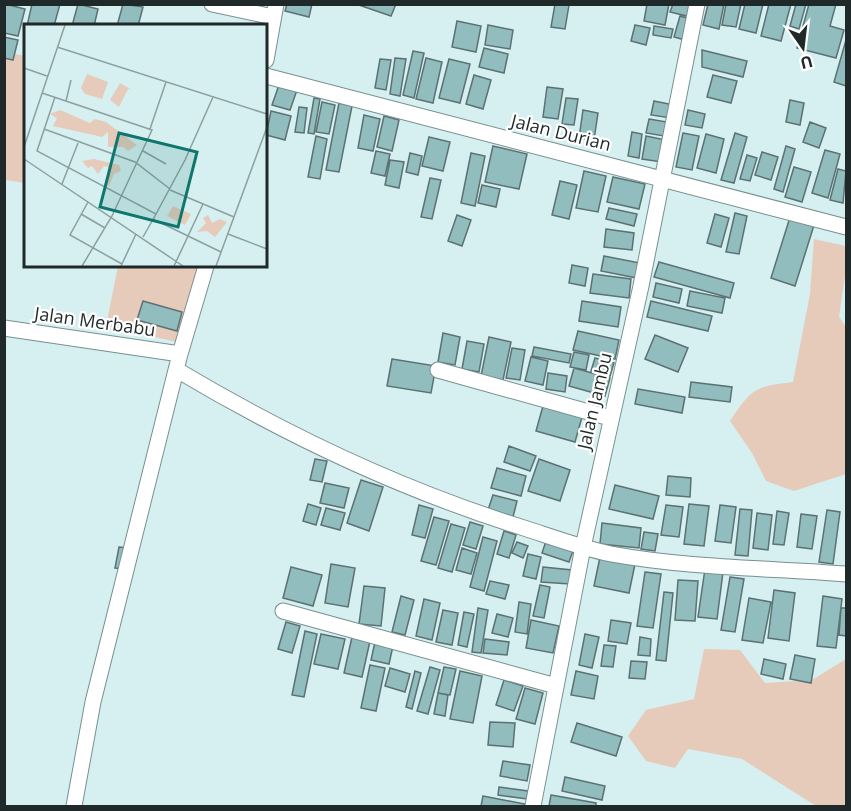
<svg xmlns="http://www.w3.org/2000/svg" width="851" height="811" font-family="'Open Sans',sans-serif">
<rect width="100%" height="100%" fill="#d6eff0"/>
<path fill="#e6cbbb" d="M 4,52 L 25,56 L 25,183 L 5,180 Z
M 814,239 L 846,246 L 846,269 L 839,317 L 846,327 L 846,474 L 794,491 L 766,481 L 752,453 L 730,421 C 753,387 754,387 793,382 L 810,294 Z
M 118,266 L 200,266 L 177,342 L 106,326 Z
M 704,649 L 740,650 L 765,683 L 812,680 L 846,659 L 846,806 L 816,806 L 742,759 L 688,749 L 675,768 L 646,761 L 628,736 L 646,710 L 694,699 Z"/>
<path fill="#92bdbe" stroke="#5b7172" stroke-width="1.5" d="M 5,4 L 25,9 L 18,36 L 4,33 Z
M 32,4 L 60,4 L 54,26 L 27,26 Z
M 78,4 L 98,9 L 94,26 L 72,26 Z
M 123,4 L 143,7 L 138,26 L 117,26 Z
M 287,4 L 312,4 L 309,17 L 285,11 Z
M 356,4 L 396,4 L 391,16 Z
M 555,4 L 569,5 L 565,29 L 551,27 Z
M 647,4 L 669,4 L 665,25 L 644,21 Z
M 673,4 L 690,4 L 687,16 L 670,12 Z
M 708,4 L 724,4 L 719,29 L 703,25 Z
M 726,4 L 741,4 L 736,27 L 722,25 Z
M 745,4 L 763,4 L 756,33 L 739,29 Z
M 769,4 L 791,4 L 781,41 L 761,36 Z
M 796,4 L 806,4 L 799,29 L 790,26 Z
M 809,4 L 836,4 L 830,26 L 844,30 L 836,58 L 797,48 Z
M 680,16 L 691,19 L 685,40 L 674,37 Z
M 457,21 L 481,26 L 476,52 L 452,47 Z
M 488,25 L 513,30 L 510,49 L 485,45 Z
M 635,25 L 650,28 L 646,45 L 631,41 Z
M 654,26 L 673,29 L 671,38 L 653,35 Z
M 4,37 L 18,40 L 13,60 L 4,58 Z
M 846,40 L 846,86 L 834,82 Z
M 484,48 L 508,54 L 504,73 L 479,67 Z
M 702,50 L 747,61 L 743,77 L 702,67 Z
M 413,51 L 424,53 L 414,98 L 403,95 Z
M 395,58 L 406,59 L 400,96 L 390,94 Z
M 426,58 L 442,62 L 433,103 L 416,99 Z
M 380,59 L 391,60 L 386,90 L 375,88 Z
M 449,59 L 470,64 L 460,103 L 439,98 Z
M 474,75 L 491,80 L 483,109 L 466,104 Z
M 713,75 L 737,81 L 731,103 L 707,97 Z
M 279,85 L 297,90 L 290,110 L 272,105 Z
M 547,87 L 563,89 L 558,119 L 543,117 Z
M 314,98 L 320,99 L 314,134 L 308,133 Z
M 566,98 L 578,99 L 574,125 L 562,124 Z
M 790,100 L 804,103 L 800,125 L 786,122 Z
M 654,101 L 674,105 L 671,118 L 651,115 Z
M 322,102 L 335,105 L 329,134 L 316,132 Z
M 339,103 L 352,106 L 339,172 L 326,170 Z
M 299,107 L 307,108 L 304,133 L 295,132 Z
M 583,110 L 598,113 L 594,140 L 579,138 Z
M 688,110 L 705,114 L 702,128 L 685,125 Z
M 271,111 L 291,116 L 285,140 L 266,135 Z
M 364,115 L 380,119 L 373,151 L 358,148 Z
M 384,116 L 399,120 L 392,151 L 377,147 Z
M 649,119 L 667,122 L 664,136 L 646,133 Z
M 810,122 L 826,128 L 819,148 L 803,142 Z
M 632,132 L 642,134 L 639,158 L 628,156 Z
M 683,133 L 699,136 L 692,170 L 676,167 Z
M 735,133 L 747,137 L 734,183 L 721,180 Z
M 706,134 L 724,139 L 716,173 L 697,168 Z
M 316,136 L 327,139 L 320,179 L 308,177 Z
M 646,136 L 666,140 L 662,162 L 642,159 Z
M 429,137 L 450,142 L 443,171 L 422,166 Z
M 493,146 L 527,154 L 519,189 L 485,182 Z
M 786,146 L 795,149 L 783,192 L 774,189 Z
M 825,150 L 840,154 L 828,198 L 812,193 Z
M 376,151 L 390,154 L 385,176 L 371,173 Z
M 762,152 L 778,157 L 771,180 L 755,175 Z
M 410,153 L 422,156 L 418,175 L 406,172 Z
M 471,153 L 485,156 L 475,206 L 461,203 Z
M 747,155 L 757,158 L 750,181 L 740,179 Z
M 390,160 L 404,162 L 399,188 L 385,185 Z
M 794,167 L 811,172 L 802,202 L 785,197 Z
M 838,169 L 846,171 L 843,203 L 830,200 Z
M 584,171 L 606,176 L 598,212 L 576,208 Z
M 613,177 L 645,184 L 639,209 L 607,202 Z
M 430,178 L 441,180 L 432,219 L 421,217 Z
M 560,181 L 577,185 L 569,219 L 552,215 Z
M 482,185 L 500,189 L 496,207 L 478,203 Z
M 609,208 L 637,214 L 634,226 L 606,219 Z
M 735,213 L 747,216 L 739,254 L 726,252 Z
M 715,214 L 729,218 L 721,247 L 707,243 Z
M 791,214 L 815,222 L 795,286 L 771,278 Z
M 457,215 L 471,220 L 462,246 L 448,241 Z
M 606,229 L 634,233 L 632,250 L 604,247 Z
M 604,256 L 640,263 L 637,278 L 601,271 Z
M 659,262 L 734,283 L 730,298 L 654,277 Z
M 572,265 L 588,268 L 585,286 L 569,283 Z
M 593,274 L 631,279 L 629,298 L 590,293 Z
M 656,283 L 682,289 L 679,303 L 653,297 Z
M 690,291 L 725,298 L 722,313 L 687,306 Z
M 143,301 L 182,312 L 177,331 L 137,320 Z
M 582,301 L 621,307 L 618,327 L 579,321 Z
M 651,301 L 712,316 L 708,331 L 647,317 Z
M 578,331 L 619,340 L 615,359 L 573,350 Z
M 443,333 L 460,337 L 455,365 L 438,362 Z
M 655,335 L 688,348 L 678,372 L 645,359 Z
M 489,337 L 511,342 L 503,380 L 481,376 Z
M 467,341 L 484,344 L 479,372 L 462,369 Z
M 534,347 L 571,354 L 569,363 L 532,356 Z
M 512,348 L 525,350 L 520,380 L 506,378 Z
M 574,352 L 589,355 L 586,370 L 570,367 Z
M 531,357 L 548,361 L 543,385 L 525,381 Z
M 595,358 L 614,363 L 610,376 L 591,371 Z
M 392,359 L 436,366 L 431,393 L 387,386 Z
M 574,368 L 610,378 L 605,396 L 569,386 Z
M 548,373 L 567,376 L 565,392 L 546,389 Z
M 691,382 L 732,387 L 730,402 L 689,397 Z
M 638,389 L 685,397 L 682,413 L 635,404 Z
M 543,406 L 582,417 L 575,442 L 536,431 Z
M 509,446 L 536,456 L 530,471 L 504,462 Z
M 315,459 L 327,461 L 322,482 L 310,480 Z
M 539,459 L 570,470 L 560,501 L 528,491 Z
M 497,468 L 526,476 L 521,496 L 491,488 Z
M 668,476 L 691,478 L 690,497 L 666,495 Z
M 361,480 L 383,487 L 369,531 L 347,523 Z
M 325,483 L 349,488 L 344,508 L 320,503 Z
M 615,485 L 659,496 L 653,519 L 609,509 Z
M 493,495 L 517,501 L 513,517 L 488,510 Z
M 308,504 L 321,508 L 316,525 L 303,521 Z
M 689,504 L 709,506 L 704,546 L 684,544 Z
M 419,505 L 433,509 L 425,538 L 412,535 Z
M 666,505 L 683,507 L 679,537 L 661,535 Z
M 720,505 L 736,507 L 731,543 L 715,541 Z
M 326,508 L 345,513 L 340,530 L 321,525 Z
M 740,509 L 752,510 L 748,556 L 735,555 Z
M 827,510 L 840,512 L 833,564 L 819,562 Z
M 777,511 L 789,513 L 784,545 L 773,544 Z
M 757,513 L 772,515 L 768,550 L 753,548 Z
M 801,514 L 817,516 L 812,549 L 797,547 Z
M 434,517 L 449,521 L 436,565 L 421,561 Z
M 470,522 L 483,526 L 476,549 L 463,545 Z
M 602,523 L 641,528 L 639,548 L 600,544 Z
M 451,524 L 465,528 L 452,572 L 438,568 Z
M 504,531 L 516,535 L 509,558 L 497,554 Z
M 644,532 L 658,534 L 655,551 L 641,549 Z
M 483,537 L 497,541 L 484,591 L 470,587 Z
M 546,541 L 573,551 L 569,562 L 542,553 Z
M 517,542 L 528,546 L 523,558 L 512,553 Z
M 119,547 L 128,548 L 124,569 L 115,568 Z
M 462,548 L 477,553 L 471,574 L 456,570 Z
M 528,554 L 541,557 L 536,579 L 523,576 Z
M 600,557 L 635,564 L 629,593 L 594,586 Z
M 331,564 L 355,568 L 348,607 L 325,603 Z
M 291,567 L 322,575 L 313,606 L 283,598 Z
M 543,567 L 572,570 L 570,584 L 541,582 Z
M 705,569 L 723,572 L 717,619 L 698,617 Z
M 645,572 L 661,574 L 653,628 L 637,626 Z
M 730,577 L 744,579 L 735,632 L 721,630 Z
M 678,580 L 698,581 L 695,621 L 675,620 Z
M 490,581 L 509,585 L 505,599 L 486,594 Z
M 540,585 L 550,587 L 544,618 L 533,616 Z
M 364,586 L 385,588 L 381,626 L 359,624 Z
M 774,590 L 795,593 L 789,641 L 768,638 Z
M 664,592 L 673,593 L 666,661 L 656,660 Z
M 401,596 L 414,600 L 405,635 L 392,632 Z
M 823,596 L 842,599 L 836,648 L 817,646 Z
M 749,598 L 771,602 L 763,643 L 742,640 Z
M 424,599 L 440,603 L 432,640 L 416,636 Z
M 519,602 L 531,604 L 527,634 L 515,632 Z
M 478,608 L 488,610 L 481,653 L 472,652 Z
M 841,608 L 846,608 L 846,636 L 839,635 Z
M 443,610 L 458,613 L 452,645 L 436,642 Z
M 464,612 L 474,614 L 467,647 L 458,645 Z
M 497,614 L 513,618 L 508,637 L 492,633 Z
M 531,620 L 559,626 L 553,653 L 526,648 Z
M 611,620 L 631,623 L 627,644 L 608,641 Z
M 286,622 L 300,626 L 292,653 L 278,649 Z
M 305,631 L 317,634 L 304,697 L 292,695 Z
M 321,634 L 345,639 L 338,669 L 314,664 Z
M 585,634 L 599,637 L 592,668 L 579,665 Z
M 352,637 L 370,641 L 362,677 L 344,673 Z
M 640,637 L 651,639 L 650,656 L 638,655 Z
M 485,639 L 509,642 L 507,655 L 483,653 Z
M 375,642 L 393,646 L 389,664 L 371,660 Z
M 604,645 L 616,646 L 613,667 L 601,666 Z
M 795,655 L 815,659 L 811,683 L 790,679 Z
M 764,659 L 786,664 L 783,679 L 761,674 Z
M 631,661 L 647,662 L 645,679 L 629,678 Z
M 370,665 L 385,668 L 376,711 L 361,708 Z
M 430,667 L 440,670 L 428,714 L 417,711 Z
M 444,667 L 456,669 L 450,695 L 438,693 Z
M 390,668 L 410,674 L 405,692 L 385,686 Z
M 415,671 L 421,673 L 412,709 L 406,707 Z
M 460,671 L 482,676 L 473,723 L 450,719 Z
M 576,671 L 598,676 L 594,699 L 571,695 Z
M 504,680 L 523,686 L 514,711 L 496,705 Z
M 525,688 L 543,693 L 535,724 L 516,719 Z
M 438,693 L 448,695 L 445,716 L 434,714 Z
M 490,722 L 515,723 L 513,747 L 488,745 Z
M 577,723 L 622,737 L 616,756 L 571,742 Z
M 503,761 L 530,765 L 527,781 L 500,776 Z
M 565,777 L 605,786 L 602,800 L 562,791 Z
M 499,787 L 528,791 L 527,799 L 498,795 Z
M 551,795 L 596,803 L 596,806 L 549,806 Z
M 483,796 L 525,804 L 524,806 L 481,806 Z"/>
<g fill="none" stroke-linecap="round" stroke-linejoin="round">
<g stroke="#799090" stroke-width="17">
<path id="street" d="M 212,4 L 273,17
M 266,60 L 276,4
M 266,76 L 846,227
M 4,328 L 180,354
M 177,370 C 286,435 402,490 524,528 C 552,537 581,548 611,554 C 688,568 769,568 846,574
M 438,370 L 610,418
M 283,611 L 556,686
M 74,806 L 93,702 L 180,354 L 206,266
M 533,806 L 583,547 L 641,286 L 697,4"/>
</g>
<use href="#street" stroke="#fff" stroke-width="15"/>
</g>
<g text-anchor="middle" stroke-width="4.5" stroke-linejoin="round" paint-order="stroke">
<g font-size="18" fill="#1f2929" stroke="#fff">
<text transform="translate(561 133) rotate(14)" y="6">Jalan Durian</text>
<text transform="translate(95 322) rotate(8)" y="6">Jalan Merbabu</text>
<text transform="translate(595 401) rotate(-77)" y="6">Jalan Jambu</text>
</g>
</g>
<g transform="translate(24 24)">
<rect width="243" height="243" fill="#d6eff0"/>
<path d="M 63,50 L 84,58 L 78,75 L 61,70 L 57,64 ZM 96,59 L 108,66 L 104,65 L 95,83 L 86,76 ZM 36,86 L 66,99 L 71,95 L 82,98 L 113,121 L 104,127 L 99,123 L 84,123 L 84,108 L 78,113 L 29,102 L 33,94 L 26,90 ZM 70,135 L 95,141 L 97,147 L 90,150 L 85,162 L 82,161 L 84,143 L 80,142 L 74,150 L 68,142 L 64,144 L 58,137 ZM 149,182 L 167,190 L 161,201 L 143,192 ZM 184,191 L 188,199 L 196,195 L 203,198 L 191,213 L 183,207 L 173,208 L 182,199 L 179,194 Z" fill="#e6cbbb"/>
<path fill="none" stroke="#8da0a0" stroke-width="1.5" d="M 33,23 L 243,90M 0,44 L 23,52M 18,69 L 128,106 L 88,192 L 58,242M 31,73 L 13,127 L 132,190 L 119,213M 42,77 L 47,56M 20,105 L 111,138 L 146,165M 126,105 L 142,58M 0,123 L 41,1M 119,127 L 142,140M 0,135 L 159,242M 38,160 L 54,119M 146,166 L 210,193M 64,178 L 46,211 L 98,240M 57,190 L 81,204M 132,190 L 161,136 L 189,73M 129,195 L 197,228M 204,210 L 243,225M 97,242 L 112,210M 150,242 L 179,180M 192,242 L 243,103"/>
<path fill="#0f766e" fill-opacity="0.15" stroke="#0f766e" stroke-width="3" d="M 95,109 L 173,128 L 154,203 L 76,183 Z"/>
<rect width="243" height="243" fill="none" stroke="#1f2929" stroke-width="3"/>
</g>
<rect width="851" height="811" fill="none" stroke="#1f2929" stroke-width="12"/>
<g transform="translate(803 48) rotate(166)" stroke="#ffffff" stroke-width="4.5" paint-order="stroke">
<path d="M0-4.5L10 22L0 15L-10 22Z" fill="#1f2929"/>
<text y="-9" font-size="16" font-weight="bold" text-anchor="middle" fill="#1f2929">U</text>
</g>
</svg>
